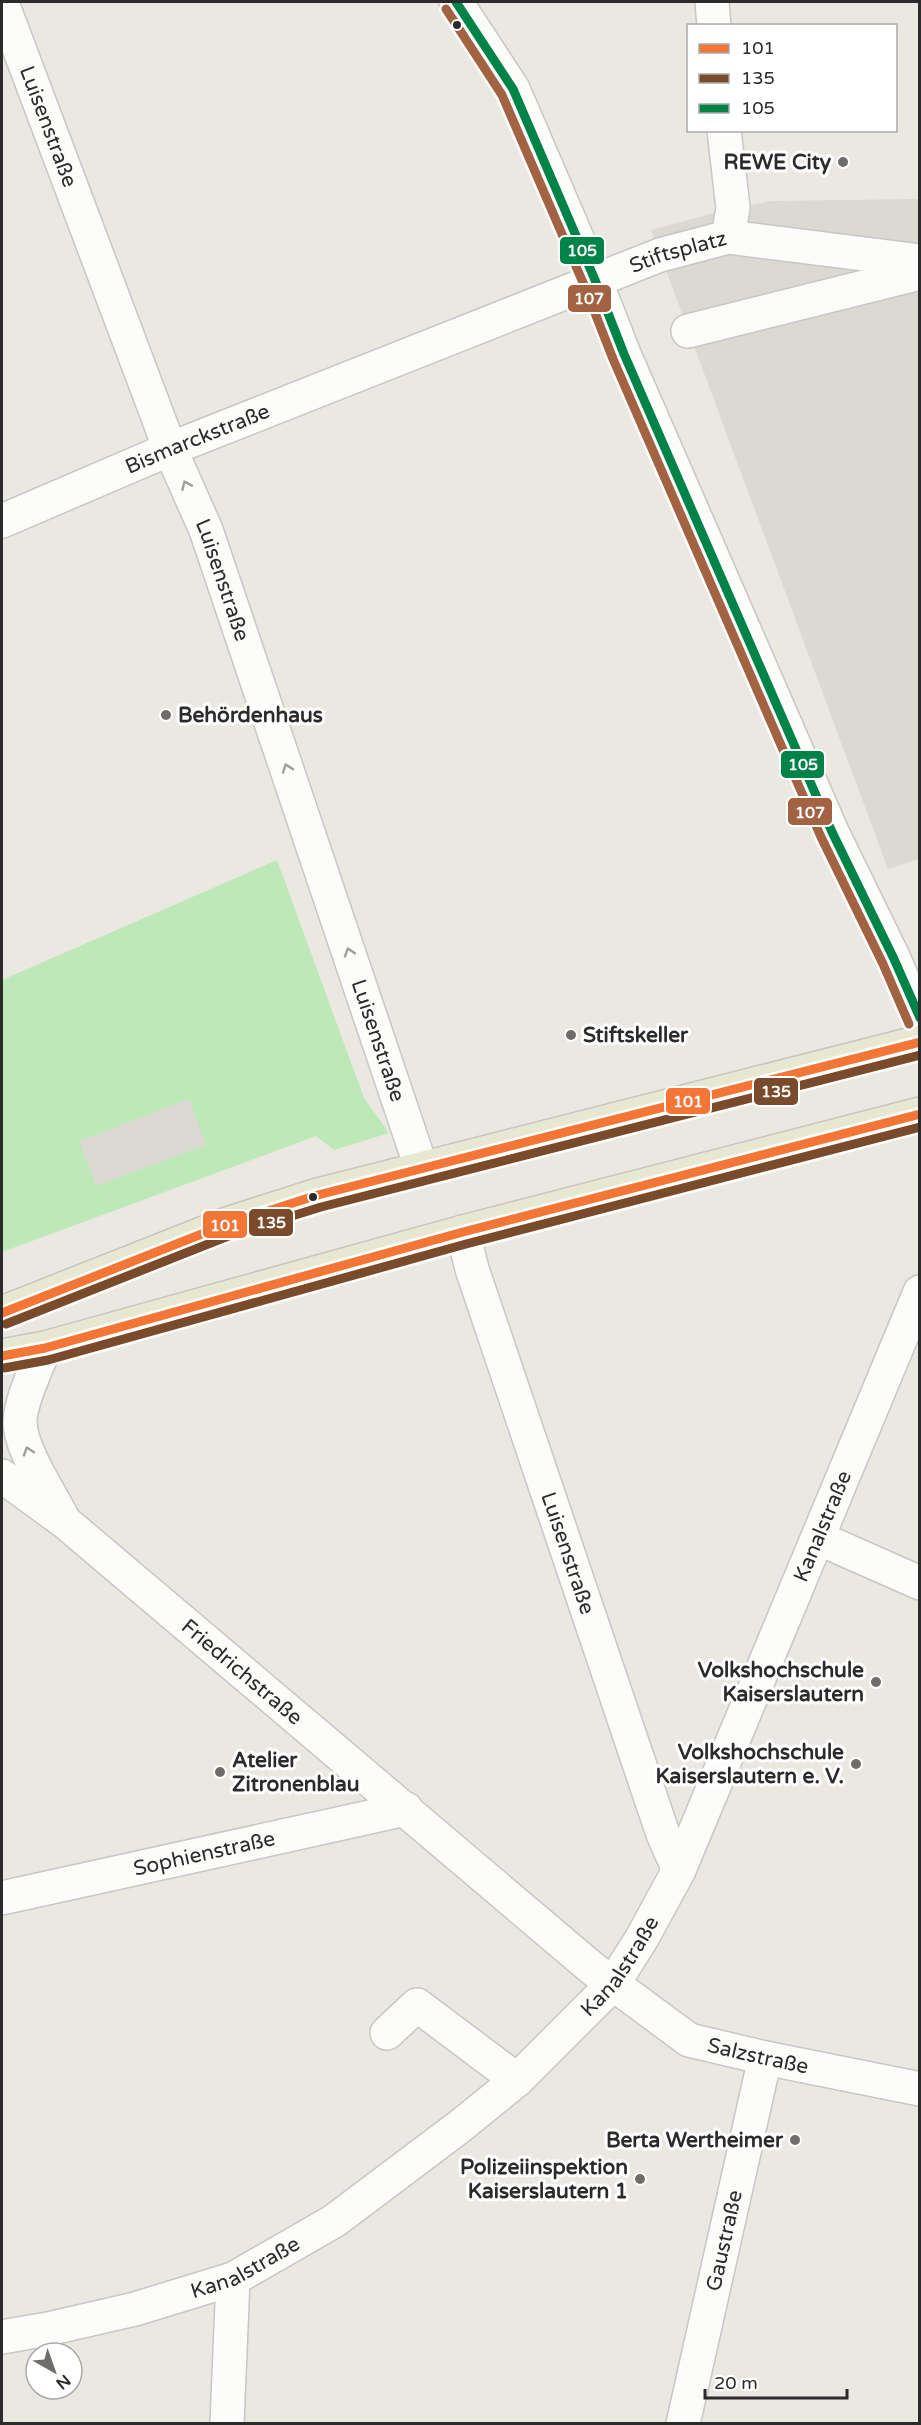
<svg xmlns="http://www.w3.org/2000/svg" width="921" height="2425" font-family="'Varela Round',sans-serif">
<rect width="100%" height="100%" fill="#eae8e0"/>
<path fill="#bde8b7" d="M 277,860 L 364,1098 L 389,1133 L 334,1150 L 316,1136 L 2,1252 L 2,980 Z"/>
<path fill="#dbd9d1" d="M 919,199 L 919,859 L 888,869 L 651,230 L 733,208 L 772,201 Z
M 189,1099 L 206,1145 L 96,1186 L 79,1141 Z"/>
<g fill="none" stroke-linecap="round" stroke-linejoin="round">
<g stroke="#c8c6c6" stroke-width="36">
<g id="minor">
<path d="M 456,2 L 513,89 L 595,280 L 624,354 L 832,832 L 894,959 L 920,1019"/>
<path d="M 712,2 L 714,26"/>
<path id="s1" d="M 2,3 L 170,449 L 206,530 L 421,1167"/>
<path d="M 724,130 L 733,208 L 728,237"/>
<path d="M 688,331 L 920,273"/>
<path id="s2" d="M 2,521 L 170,449 L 660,255 L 728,237 L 920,261"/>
<path id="s3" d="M 463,1232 L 472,1269 L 663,1834 L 679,1870"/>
<path d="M 45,1348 C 37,1365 20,1404 20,1422 C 20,1448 49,1492 61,1515"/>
<path id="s4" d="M 2,1476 L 65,1522 L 593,1969 L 689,2040 L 765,2058 L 920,2089"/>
<path d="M 818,1538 L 920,1583"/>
<path id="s5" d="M 2,1898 L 406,1809"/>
<path d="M 387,2033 L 417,2005 L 517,2080"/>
<path id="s6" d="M 2,2337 L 48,2329 L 135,2309 L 233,2279 L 334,2221 L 459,2127 L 517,2080 L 613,1984 L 642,1938 L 679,1870 L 920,1292"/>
<path d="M 227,2424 L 233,2279"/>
<path id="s7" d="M 683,2424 L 765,2058"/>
</g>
</g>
<g stroke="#c5c5c1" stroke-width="36">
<path id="major" d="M 2,1313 L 227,1224 L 318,1195 L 920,1042
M 2,1356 L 45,1348 L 463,1232 L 920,1114"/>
</g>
<use href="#minor" stroke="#fcfcfa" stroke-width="33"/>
<use href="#major" stroke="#e6e8d2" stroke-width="33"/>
<g stroke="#fff" stroke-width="14">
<path id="bus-1" d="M 2,1313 L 227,1224 L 318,1195 L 920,1042
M 2,1356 L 45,1348 L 463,1232 L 920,1114"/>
</g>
<g stroke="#fff" stroke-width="14">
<path id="bus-2" d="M 6,1324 L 231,1235 L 321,1207 L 920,1055
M 4,1368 L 48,1360 L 466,1244 L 920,1127"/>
</g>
<g stroke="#fff" stroke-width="14">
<path id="bus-3" d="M 456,2 L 513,89 L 595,280 L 624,354 L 832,832 L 894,959 L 920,1018"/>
</g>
<g stroke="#fff" stroke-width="14">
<path id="bus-4" d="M 446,9 L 502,95 L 584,285 L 613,359 L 821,837 L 883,964 L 909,1024"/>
</g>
<use href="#bus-1" stroke="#f37636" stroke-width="9"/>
<use href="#bus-2" stroke="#7a4b2a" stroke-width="9"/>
<use href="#bus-3" stroke="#008349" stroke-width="9"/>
<use href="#bus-4" stroke="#a36343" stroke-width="9"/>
</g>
<defs><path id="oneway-chevron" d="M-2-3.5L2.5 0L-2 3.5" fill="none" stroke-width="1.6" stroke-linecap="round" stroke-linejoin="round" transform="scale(1.5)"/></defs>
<g stroke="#9e9e9d">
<use href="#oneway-chevron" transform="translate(186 485) rotate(-114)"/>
<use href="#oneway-chevron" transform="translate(287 768) rotate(-109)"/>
<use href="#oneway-chevron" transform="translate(349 952) rotate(-108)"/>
<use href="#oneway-chevron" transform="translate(28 1451) rotate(-108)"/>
</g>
<g fill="#2b2b2b" stroke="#fff" stroke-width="2">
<circle cx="457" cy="25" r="5"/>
<circle cx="313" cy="1197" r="5"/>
</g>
<g fill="#6e6d6a" stroke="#fff" stroke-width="2">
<circle cx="843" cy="162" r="6"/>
<circle cx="166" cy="715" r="6"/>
<circle cx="571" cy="1035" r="6"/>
<circle cx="876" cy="1682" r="6"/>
<circle cx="856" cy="1764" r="6"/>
<circle cx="220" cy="1772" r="6"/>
<circle cx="795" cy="2140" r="6"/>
<circle cx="640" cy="2179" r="6"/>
</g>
<g text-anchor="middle" stroke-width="6" stroke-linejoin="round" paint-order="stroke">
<g font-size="21" fill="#2b2b2b" stroke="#fff">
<text dy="7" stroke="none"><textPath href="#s1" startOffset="132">Luisenstraße</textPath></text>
<text dy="7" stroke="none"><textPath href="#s2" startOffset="728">Stiftsplatz</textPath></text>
<text dy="7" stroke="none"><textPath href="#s2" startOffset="212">Bismarckstraße</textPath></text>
<text dy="7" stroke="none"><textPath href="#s1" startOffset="618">Luisenstraße</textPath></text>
<text dy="7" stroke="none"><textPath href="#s1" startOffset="1104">Luisenstraße</textPath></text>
<text dy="7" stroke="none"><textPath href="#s6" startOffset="1226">Kanalstraße</textPath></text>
<text dy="7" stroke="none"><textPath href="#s3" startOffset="338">Luisenstraße</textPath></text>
<text dy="7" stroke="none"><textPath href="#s4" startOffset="310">Friedrichstraße</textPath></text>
<text dy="7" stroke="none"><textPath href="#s5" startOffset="207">Sophienstraße</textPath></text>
<text dy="7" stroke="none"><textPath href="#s6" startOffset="740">Kanalstraße</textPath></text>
<text dy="7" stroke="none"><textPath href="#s4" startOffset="960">Salzstraße</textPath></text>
<text dy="7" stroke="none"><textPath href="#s7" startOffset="188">Gaustraße</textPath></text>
<text dy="7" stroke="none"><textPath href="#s6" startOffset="254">Kanalstraße</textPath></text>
</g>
<g font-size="21" font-weight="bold" fill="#2b2b2b" stroke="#fff" text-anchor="end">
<text x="831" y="169">REWE City</text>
<text x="178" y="722" text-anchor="start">Behördenhaus</text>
<text x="583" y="1042" text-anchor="start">Stiftskeller</text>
<text x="864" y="1677">Volkshochschule<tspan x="864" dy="24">Kaiserslautern</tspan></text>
<text x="844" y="1759">Volkshochschule<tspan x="844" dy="24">Kaiserslautern e. V.</tspan></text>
<text x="232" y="1767" text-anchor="start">Atelier<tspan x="232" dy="24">Zitronenblau</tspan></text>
<text x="783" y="2147">Berta Wertheimer</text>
<text x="628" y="2174">Polizeiinspektion<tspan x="628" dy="24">Kaiserslautern 1</tspan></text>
</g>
</g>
<g stroke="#fff" stroke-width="2">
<rect x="559" y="236" width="46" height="29" rx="6" fill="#008349"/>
<rect x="567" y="284" width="45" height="29" rx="6" fill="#a36343"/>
<rect x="780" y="750" width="45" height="29" rx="6" fill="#008349"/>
<rect x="787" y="797" width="46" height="29" rx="6" fill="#a36343"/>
<rect x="753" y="1077" width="46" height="29" rx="6" fill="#7a4b2a"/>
<rect x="665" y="1087" width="46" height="28" rx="6" fill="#f37636"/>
<rect x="248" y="1208" width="46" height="29" rx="6" fill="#7a4b2a"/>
<rect x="202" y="1210" width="46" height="29" rx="6" fill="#f37636"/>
</g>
<g font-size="16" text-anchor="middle" font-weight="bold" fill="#fff">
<text x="582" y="256">105</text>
<text x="589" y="304">107</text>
<text x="803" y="770">105</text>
<text x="810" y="818">107</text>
<text x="776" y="1097">135</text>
<text x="688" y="1107">101</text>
<text x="271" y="1228">135</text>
<text x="225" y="1231">101</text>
</g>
<rect width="921" height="2425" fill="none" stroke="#2b2b2b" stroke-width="6"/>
<rect x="687" y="24" width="210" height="108" fill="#ffffff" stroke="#aaaaaa" stroke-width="1.5"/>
<rect x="699" y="44" width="30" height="9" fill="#f37636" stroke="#aaaaaa" stroke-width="1.5"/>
<text x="741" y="54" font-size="18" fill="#2b2b2b">101</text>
<rect x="699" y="74" width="30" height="9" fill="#7a4b2a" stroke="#aaaaaa" stroke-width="1.5"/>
<text x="741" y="84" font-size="18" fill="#2b2b2b">135</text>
<rect x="699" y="104" width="30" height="9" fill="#008349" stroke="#aaaaaa" stroke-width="1.5"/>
<text x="741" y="114" font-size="18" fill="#2b2b2b">105</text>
<g transform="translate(54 2371) rotate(140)"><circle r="28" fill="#ffffff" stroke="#aaaaaa" stroke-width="1.5"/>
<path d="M0-4.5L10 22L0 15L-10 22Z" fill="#6e6d6a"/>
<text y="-9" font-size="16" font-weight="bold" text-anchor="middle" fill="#2b2b2b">N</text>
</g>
<path d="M705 2389v9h142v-9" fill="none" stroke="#2b2b2b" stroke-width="3"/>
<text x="714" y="2389" font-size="18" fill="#2b2b2b" stroke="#ffffff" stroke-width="4.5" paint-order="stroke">20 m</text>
</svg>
